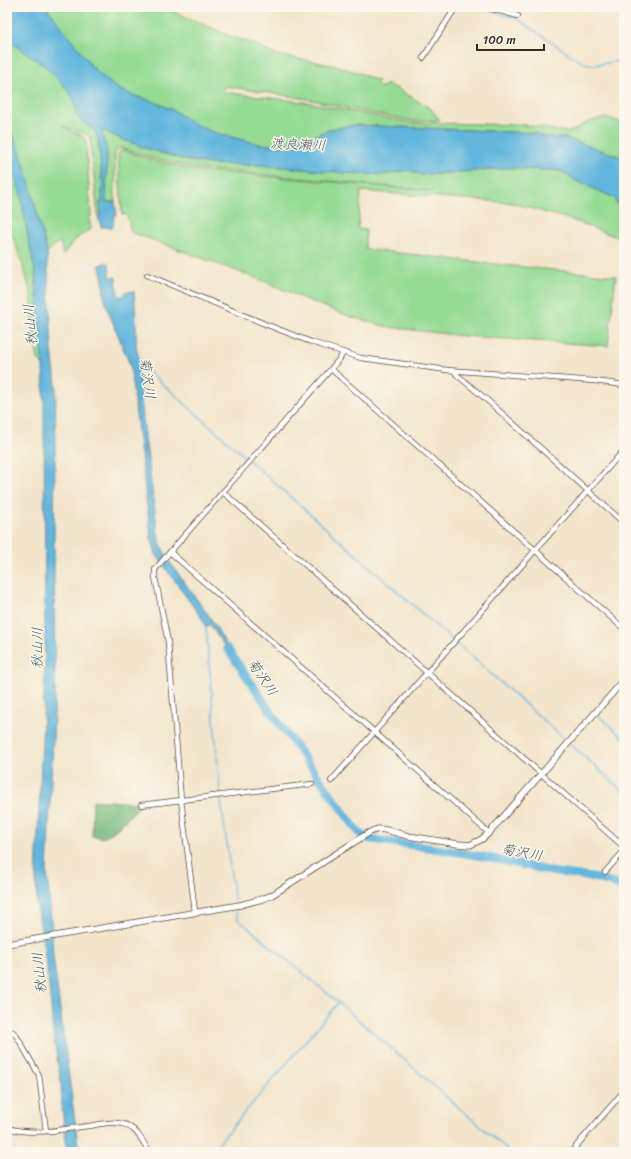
<svg xmlns="http://www.w3.org/2000/svg" width="631" height="1159" font-family="Sriracha,'Klee One',sans-serif">
<rect width="100%" height="100%" fill="#fbf7ec"/>
<filter id="ink" filterUnits="userSpaceOnUse"><feTurbulence type="fractalNoise" baseFrequency=".025" numOctaves="2"/><feDisplacementMap in="SourceGraphic" scale="8" xChannelSelector="R" yChannelSelector="G"/><feConvolveMatrix kernelMatrix="1 2 1 2 8 2 1 2 1" color-interpolation-filters="sRGB"/></filter>
<filter id="wash" filterUnits="userSpaceOnUse"><feTurbulence type="fractalNoise" baseFrequency=".012" numOctaves="4" result="noise"/><feDisplacementMap in="SourceGraphic" scale="16" xChannelSelector="R" yChannelSelector="G"/><feGaussianBlur stdDeviation="0.9" result="paint"/><feColorMatrix in="noise" values="0 0 0 0 0 0 0 0 0 0 0 0 0 0 0 0 0 1.4 0 .05"/><feComposite in="paint" operator="in"/></filter>
<g filter="url(#wash)">
<rect width="100%" height="100%" fill="#f3e5cb"/>
<path fill="#95db94" stroke="#688259" d="M 46,7 L 164,7 L 230,36 L 257,45 L 273,54 L 337,66 L 357,72 L 378,81 L 377,85 L 379,87 L 383,87 L 387,84 L 398,89 L 431,109 L 440,120 L 415,121 L 375,114 L 307,99 L 225,86 L 223,92 L 311,103 L 379,117 L 414,123 L 436,123 L 527,125 L 567,132 C 575,131 580,126 587,123 C 601,116 611,117 624,124 L 624,158 L 565,138 L 544,137 L 534,133 L 356,125 L 331,129 L 314,136 L 286,145 L 280,146 L 259,144 L 219,134 L 196,125 L 171,109 L 152,101 L 131,95 L 115,87 L 95,70 Z
M 7,38 C 18,48 30,55 42,64 C 50,70 66,87 71,95 C 73,98 75,103 76,107 C 76,110 75,113 77,116 C 81,123 90,125 95,132 C 101,141 102,188 102,202 L 100,202 L 101,216 L 98,216 L 90,138 L 87,134 L 64,126 L 63,127 L 83,136 L 86,141 L 91,217 L 89,217 L 91,229 C 78,236 71,243 63,255 L 60,241 L 47,252 L 29,182 L 20,152 L 7,123 Z
M 103,130 L 123,140 L 130,142 L 145,148 L 185,160 L 211,164 L 261,165 L 344,173 L 396,172 L 408,170 L 422,175 L 511,168 L 562,171 L 576,181 L 616,198 L 616,203 L 624,209 L 624,240 L 578,222 L 514,203 L 361,191 L 358,229 L 366,230 L 365,249 L 503,265 L 616,276 L 608,346 L 463,336 L 388,327 L 351,317 L 312,302 L 261,280 L 131,232 L 127,215 L 122,214 L 118,155 L 120,151 L 123,150 L 159,162 L 194,170 L 433,191 L 194,168 L 160,160 L 121,148 L 116,150 L 115,153 L 115,202 L 106,202 L 107,151 L 102,134 Z
M 7,155 L 11,164 L 20,191 L 26,226 L 35,271 L 43,366 L 38,359 L 34,338 L 31,294 L 22,263 L 7,220 Z"/>
<path fill="#78bb7e" stroke="#5a724e" d="M 93,800 L 139,803 L 139,807 C 131,814 114,834 105,837 C 101,838 96,836 92,836 Z"/>
<path fill="#61b6dd" stroke="#4e707e" d="M 7,7 L 46,7 L 95,70 L 115,87 L 131,95 L 152,101 L 171,109 L 196,125 L 219,134 L 259,144 L 280,146 L 286,145 L 314,136 L 331,129 L 356,125 L 534,133 L 544,137 L 565,138 L 624,158 L 624,209 L 616,203 L 615,198 L 576,181 L 562,171 L 511,168 L 422,175 L 408,170 L 383,175 L 344,173 L 261,165 L 211,164 L 185,160 L 145,148 L 130,142 L 123,140 L 103,130 L 102,134 L 107,151 L 106,202 L 115,202 L 117,215 L 114,215 L 113,227 L 101,227 L 98,216 L 101,215 L 100,202 L 102,202 C 102,188 101,141 95,132 C 90,125 81,123 77,115 C 75,113 76,109 76,106 C 75,103 73,98 71,95 C 66,87 50,70 42,64 C 30,55 17,48 7,38 Z
M 7,123 L 20,152 L 29,182 L 47,252 L 52,349 L 56,384 L 54,540 L 55,692 L 47,872 L 51,918 L 53,956 L 79,1152 L 67,1152 L 62,1107 L 61,1084 L 53,1032 L 49,985 L 40,923 L 37,906 L 36,878 L 45,671 L 44,400 L 43,366 L 35,271 L 26,226 L 20,191 L 11,164 L 7,155 Z
M 103,263 L 109,263 L 110,277 L 116,277 L 118,295 L 119,296 L 125,296 L 125,292 L 134,291 C 135,302 136,313 136,323 C 137,338 133,355 145,366 L 138,368 L 145,438 L 159,541 L 168,560 L 209,616 L 218,630 L 233,657 L 218,637 L 211,626 L 209,624 L 206,628 L 203,620 L 159,559 L 156,554 L 151,538 L 130,365 L 107,308 L 104,295 L 103,279 L 99,265 L 103,265 Z"/>
<g fill="none" stroke-linecap="round" stroke-linejoin="round">
<path stroke="#61b6dd" stroke-width="1.5" d="M 476,7 L 516,18 L 581,62 L 594,65 L 624,60
M 141,365 L 567,741
M 206,627 L 221,802 L 235,904
M 599,716 L 624,739
M 570,744 L 624,792
M 236,908 L 237,917 L 239,920 L 339,1003 L 510,1152
M 211,1152 L 338,1003"/>
<path stroke="#61b6dd" stroke-width="8" d="M 227,648 L 271,712 L 359,833 L 369,839 L 418,846 L 486,857 L 554,872 L 596,878 L 624,887"/>
</g>
</g>
<g filter="url(#ink)">
<g fill="none" stroke-linecap="round" stroke-linejoin="round">
<g stroke="#574638" stroke-width="6">
<path id="minor" d="M 485,7 L 518,16
M 423,58 L 456,7
M 147,275 L 265,324 L 311,342 L 361,358 L 447,370 L 595,381 L 624,385
M 331,369 L 624,629
M 455,371 L 456,374 L 487,400 L 624,523
M 223,492 L 624,847
M 170,552 L 489,833
M 7,708 L 7,750
M 331,781 L 624,450
M 141,805 L 312,784
M 605,872 L 624,851
M 195,912 L 181,800 L 168,642 L 155,577 L 155,570 L 157,567 L 170,552 L 331,369 L 341,357 L 343,352
M 7,1030 L 13,1032 L 16,1035 L 39,1075 L 46,1131
M 7,1128 C 34,1136 62,1129 89,1126 C 101,1124 117,1120 128,1126 C 138,1131 144,1143 149,1152
M 571,1152 L 624,1091"/>
</g>
<g stroke="#574638" stroke-width="7">
<path id="tertiary" d="M 7,944 L 240,905 L 262,899 L 272,895 L 370,832 L 378,829 L 386,830 L 408,836 L 458,844 L 470,845 L 482,839 L 489,833 L 624,680"/>
</g>
<use href="#minor" stroke="#fff" stroke-width="4.5"/>
<use href="#tertiary" stroke="#fff" stroke-width="5.5"/>
</g>
</g>
<g text-anchor="middle" stroke-width="3" stroke-linejoin="round" paint-order="stroke">
<g font-size="14" font-style="italic" fill="#485b61" stroke="#fbf7ec">
<text transform="translate(298 144) rotate(2)" y="5">渡良瀬川</text>
<text transform="translate(30 325) rotate(-95)" y="5">秋山川</text>
<text transform="translate(148 378) rotate(82)" y="5">菊沢川</text>
<text transform="translate(37 648) rotate(-90)" y="5">秋山川</text>
<text transform="translate(263 677) rotate(56)" y="5">菊沢川</text>
<text transform="translate(522 852) rotate(10)" y="5">菊沢川</text>
<text transform="translate(39 973) rotate(-96)" y="5">秋山川</text>
</g>
</g>
<rect width="631" height="1159" fill="none" stroke="#fbf7ec" stroke-width="24"/>
<path d="M477 44v6h67v-6" fill="none" stroke="#3b2a1e" stroke-width="2"/>
<text x="483" y="44" font-size="12" fill="#3b2a1e" stroke="#fbf7ec" stroke-width="3" paint-order="stroke">100 m</text>
</svg>
